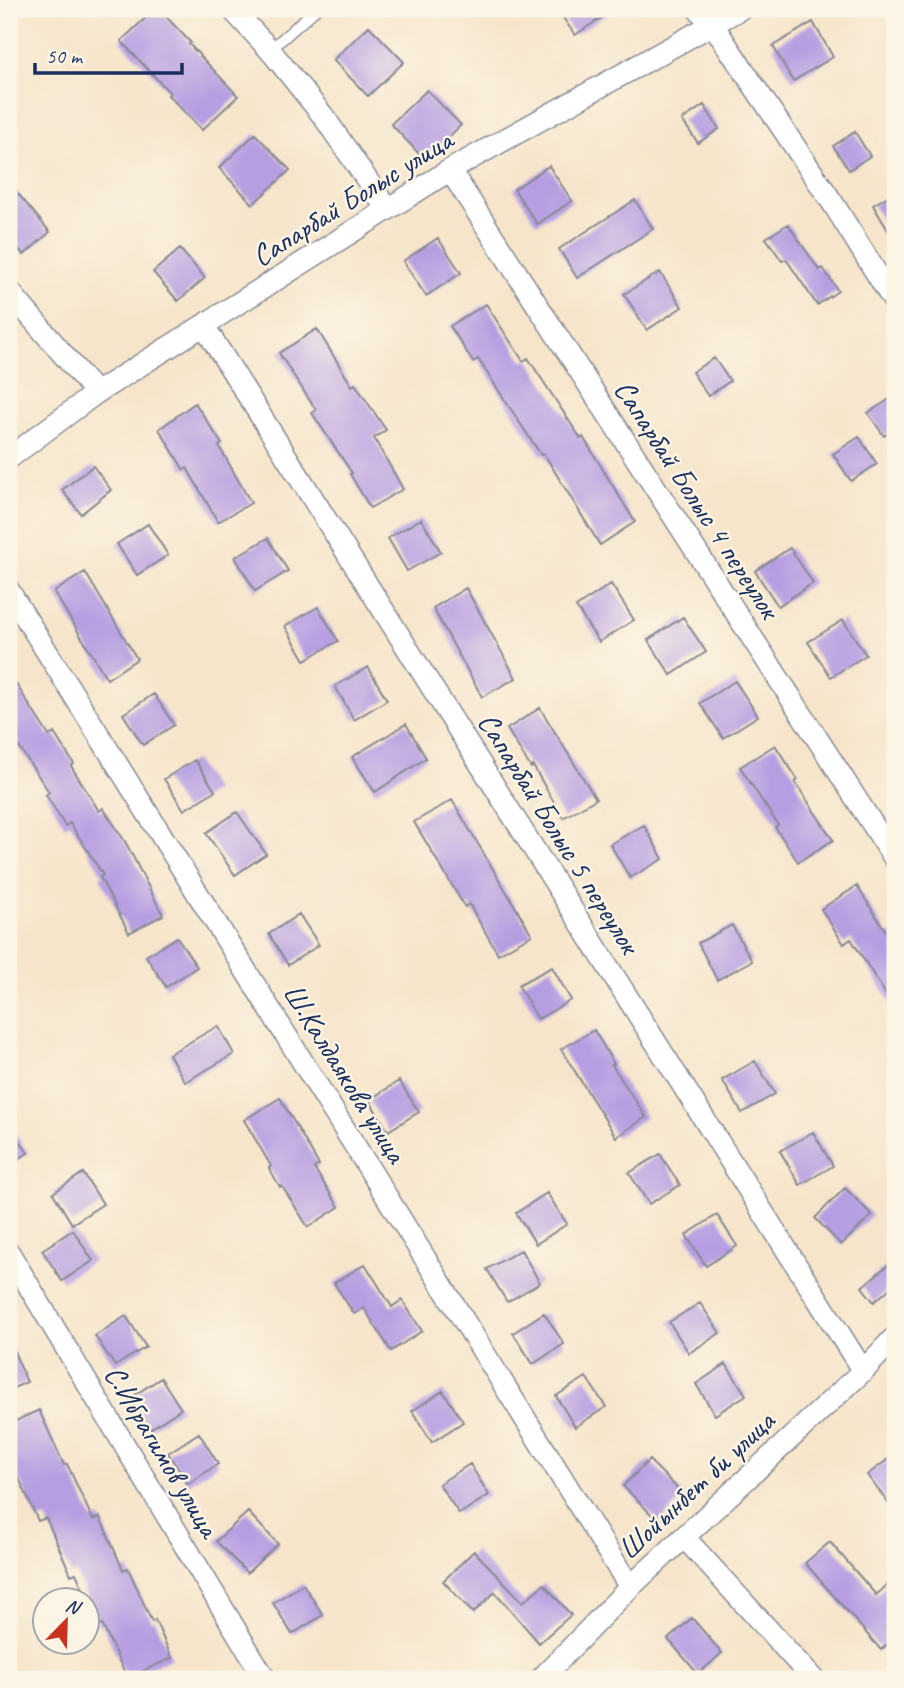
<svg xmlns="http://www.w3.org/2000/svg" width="904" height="1688" font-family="Caveat,sans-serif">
<rect width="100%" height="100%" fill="#fcf5e5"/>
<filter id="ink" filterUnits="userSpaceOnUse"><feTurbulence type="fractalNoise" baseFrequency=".0143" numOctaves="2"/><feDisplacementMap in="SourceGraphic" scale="14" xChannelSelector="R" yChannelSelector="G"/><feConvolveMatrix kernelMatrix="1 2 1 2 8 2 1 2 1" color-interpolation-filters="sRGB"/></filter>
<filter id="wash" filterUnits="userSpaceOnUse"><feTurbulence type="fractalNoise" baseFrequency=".00686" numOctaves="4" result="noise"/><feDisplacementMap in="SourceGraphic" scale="28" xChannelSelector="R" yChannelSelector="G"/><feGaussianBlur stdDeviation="1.57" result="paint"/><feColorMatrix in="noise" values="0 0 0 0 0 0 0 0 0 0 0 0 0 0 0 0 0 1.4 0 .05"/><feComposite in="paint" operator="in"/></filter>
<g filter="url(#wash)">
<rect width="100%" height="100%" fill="#f6e5cb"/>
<g id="blocks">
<path fill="#b69ee2" d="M 155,9 L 159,9 L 191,43 L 189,44 L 238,96 L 202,130 L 168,95 L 170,93 L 121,41 Z
M 557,9 L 615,9 L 575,35 Z
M 813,22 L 833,57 L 793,81 L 773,46 Z
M 369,26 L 404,62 L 368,96 L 333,60 Z
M 427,90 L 461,125 L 425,160 L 391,124 Z
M 704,105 L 719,129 L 698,143 L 682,120 Z
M 855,132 L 870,156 L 849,170 L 833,146 Z
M 255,134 L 290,170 L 253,204 L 219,168 Z
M 549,166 L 572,201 L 537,224 L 514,189 Z
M 9,183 L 50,232 L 24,255 L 9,238 Z
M 895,192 L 895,242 L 873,205 Z
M 635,200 L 653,229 L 577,278 L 559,249 Z
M 788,224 L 819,270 L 823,268 L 838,291 L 817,305 L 786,259 L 782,261 L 766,238 Z
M 438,238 L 461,273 L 426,296 L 403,261 Z
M 180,249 L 205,278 L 178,301 L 153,272 Z
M 660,272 L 682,307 L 647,330 L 624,294 Z
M 486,304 L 523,361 L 528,358 L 581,439 L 583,437 L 635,522 L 600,545 L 544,454 L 541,455 L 478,359 L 473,362 L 450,326 Z
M 317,329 L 352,386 L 355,384 L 386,430 L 374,438 L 403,489 L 370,508 L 350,474 L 352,473 L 312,413 L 316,410 L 279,353 Z
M 714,358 L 730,381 L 708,396 L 692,372 Z
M 890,399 L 895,407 L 895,429 L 884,436 L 868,413 Z
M 195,403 L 222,444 L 219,446 L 251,503 L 218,522 L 187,468 L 184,470 L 159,429 Z
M 859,437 L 877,464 L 851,481 L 833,454 Z
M 93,466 L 111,490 L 81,514 L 62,490 Z
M 421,519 L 441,552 L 407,571 L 388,538 Z
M 148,524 L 168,555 L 137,575 L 117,544 Z
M 268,538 L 288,571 L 255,591 L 235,557 Z
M 790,548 L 813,583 L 778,606 L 755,571 Z
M 85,572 L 137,659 L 107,679 L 54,592 Z
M 611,584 L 634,620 L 599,642 L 576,607 Z
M 466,588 L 516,678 L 482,697 L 433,608 Z
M 318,607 L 338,641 L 305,660 L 285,626 Z
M 683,617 L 706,652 L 671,675 L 648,640 Z
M 843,620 L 866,655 L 831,677 L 808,642 Z
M 368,667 L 387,700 L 354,720 L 335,686 Z
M 9,673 L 49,736 L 54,733 L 74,764 L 71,766 L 99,811 L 103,808 L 126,843 L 163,915 L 129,933 L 100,877 L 103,875 L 70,823 L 65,826 L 46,795 L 49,792 L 19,747 L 15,749 L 9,740 Z
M 735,681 L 758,716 L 723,738 L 700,703 Z
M 154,694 L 174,725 L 143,745 L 123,714 Z
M 540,708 L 596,799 L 563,818 L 533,766 L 531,768 L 507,729 Z
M 406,724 L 426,758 L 375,792 L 352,757 Z
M 775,745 L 798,780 L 795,782 L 833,840 L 798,862 L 775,827 L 778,825 L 740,767 Z
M 195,760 L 215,791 L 184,810 L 164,779 Z
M 452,800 L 532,935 L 498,954 L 469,904 L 465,907 L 414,822 Z
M 237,812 L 266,854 L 235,875 L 206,833 Z
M 644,825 L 663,859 L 630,878 L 610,844 Z
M 857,886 L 888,935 L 895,932 L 895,1009 L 851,939 L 844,944 L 821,909 Z
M 299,914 L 319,945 L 288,965 L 269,934 Z
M 732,925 L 752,961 L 717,980 L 698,943 Z
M 177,937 L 197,967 L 166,987 L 146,956 Z
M 552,967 L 571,1000 L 538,1019 L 518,985 Z
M 218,1026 L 234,1054 L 185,1082 L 169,1054 Z
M 594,1030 L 614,1064 L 612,1065 L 646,1117 L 616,1137 L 561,1049 Z
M 755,1061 L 775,1094 L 742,1113 L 722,1080 Z
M 399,1081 L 419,1112 L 388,1131 L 369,1100 Z
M 280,1098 L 319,1165 L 314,1168 L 339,1207 L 308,1227 L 282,1186 L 280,1187 L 269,1168 L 271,1166 L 244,1120 Z
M 9,1124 L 28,1153 L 9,1165 Z
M 813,1132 L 833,1166 L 800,1185 L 780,1151 Z
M 660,1154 L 680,1185 L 649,1204 L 629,1173 Z
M 83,1173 L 103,1204 L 72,1224 L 53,1193 Z
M 845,1188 L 872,1215 L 841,1245 L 815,1218 Z
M 547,1193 L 567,1224 L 536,1244 L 516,1213 Z
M 717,1215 L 737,1246 L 706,1266 L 686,1235 Z
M 73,1230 L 93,1261 L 62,1281 L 42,1250 Z
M 521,1250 L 540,1283 L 507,1302 L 487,1269 Z
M 895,1259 L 895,1284 L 874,1302 L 862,1287 Z
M 365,1264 L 392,1307 L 402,1300 L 422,1331 L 391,1351 L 364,1308 L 354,1314 L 334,1283 Z
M 700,1303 L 720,1333 L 689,1353 L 669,1322 Z
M 544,1313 L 564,1344 L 533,1364 L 513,1333 Z
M 126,1316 L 146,1347 L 115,1366 L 95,1336 Z
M 9,1340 L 27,1382 L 9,1390 Z
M 726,1364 L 746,1395 L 715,1415 L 696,1384 Z
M 586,1377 L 606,1407 L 575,1427 L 556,1396 Z
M 161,1378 L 181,1409 L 150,1429 L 130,1398 Z
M 443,1391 L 463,1422 L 432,1442 L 412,1411 Z
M 39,1410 L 64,1465 L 67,1464 L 93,1520 L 100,1517 L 123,1570 L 128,1568 L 152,1622 L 155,1620 L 172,1658 L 127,1678 L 102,1624 L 99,1626 L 76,1573 L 71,1575 L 46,1518 L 38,1521 L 14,1467 L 9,1469 L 9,1424 Z
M 199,1433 L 218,1464 L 188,1484 L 168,1453 Z
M 895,1454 L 895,1512 L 867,1475 Z
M 649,1460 L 685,1496 L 659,1522 L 623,1486 Z
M 470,1464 L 489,1495 L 459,1514 L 439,1484 Z
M 248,1512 L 278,1544 L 247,1573 L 216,1541 Z
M 830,1542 L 876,1595 L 895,1578 L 895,1637 L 881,1650 L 805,1563 Z
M 474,1551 L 523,1602 L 544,1584 L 571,1615 L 539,1643 L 495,1592 L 473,1613 L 443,1581 Z
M 303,1584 L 323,1615 L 292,1634 L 273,1603 Z
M 692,1618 L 722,1653 L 698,1674 L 668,1639 Z"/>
</g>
</g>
<g filter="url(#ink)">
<use href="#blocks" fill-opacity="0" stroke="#888a94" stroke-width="2"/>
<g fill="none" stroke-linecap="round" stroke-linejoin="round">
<g stroke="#888a94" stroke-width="13">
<path id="service" d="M 270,50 L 316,9"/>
</g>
<g stroke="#888a94" stroke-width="24">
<path id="minor" d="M 232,9 L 270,50 L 324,117 L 387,209
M 698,9 L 713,25 L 834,205 L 895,303
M 450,170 L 895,859
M 9,291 L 96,393
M 204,326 L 863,1371
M 9,458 L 96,393 L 450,170 L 740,9
M 9,591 L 630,1587
M 9,1253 L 265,1679
M 684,1537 L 813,1679
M 541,1679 L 630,1587 L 863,1371 L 895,1337"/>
</g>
<use href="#service" stroke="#fff" stroke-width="10"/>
<use href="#minor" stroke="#fff" stroke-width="21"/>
</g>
</g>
<g text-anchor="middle" stroke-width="5" stroke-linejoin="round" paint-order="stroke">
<g font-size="30" fill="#1b2f5e" stroke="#fcf5e5">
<text transform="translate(352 198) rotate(-32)" y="10">Сапарбай Болыс улица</text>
<text transform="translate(697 499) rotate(57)" y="10">Сапарбай Болыс 4 переулок</text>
<text transform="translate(559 833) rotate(58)" y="10">Сапарбай Болыс 5 переулок</text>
<text transform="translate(345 1073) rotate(58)" y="10">Ш.Калдаякова улица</text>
<text transform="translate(162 1451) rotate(59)" y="10">С.Ибрагимов улица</text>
<text transform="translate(696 1485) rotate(-43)" y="10">Шойынбет би улица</text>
</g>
</g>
<rect width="904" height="1688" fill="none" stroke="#fcf5e5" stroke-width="35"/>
<g transform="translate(66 1621) rotate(23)"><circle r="33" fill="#fcf5e5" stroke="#a2a6af" stroke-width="2"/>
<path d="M0-5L12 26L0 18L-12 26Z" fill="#c8321e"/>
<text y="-10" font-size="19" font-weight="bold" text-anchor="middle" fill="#1b2f5e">N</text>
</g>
<path d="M35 63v10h147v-10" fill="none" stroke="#1b2f5e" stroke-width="3.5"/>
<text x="46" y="63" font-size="21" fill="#1b2f5e" stroke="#fcf5e5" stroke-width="5" paint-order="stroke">50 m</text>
</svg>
